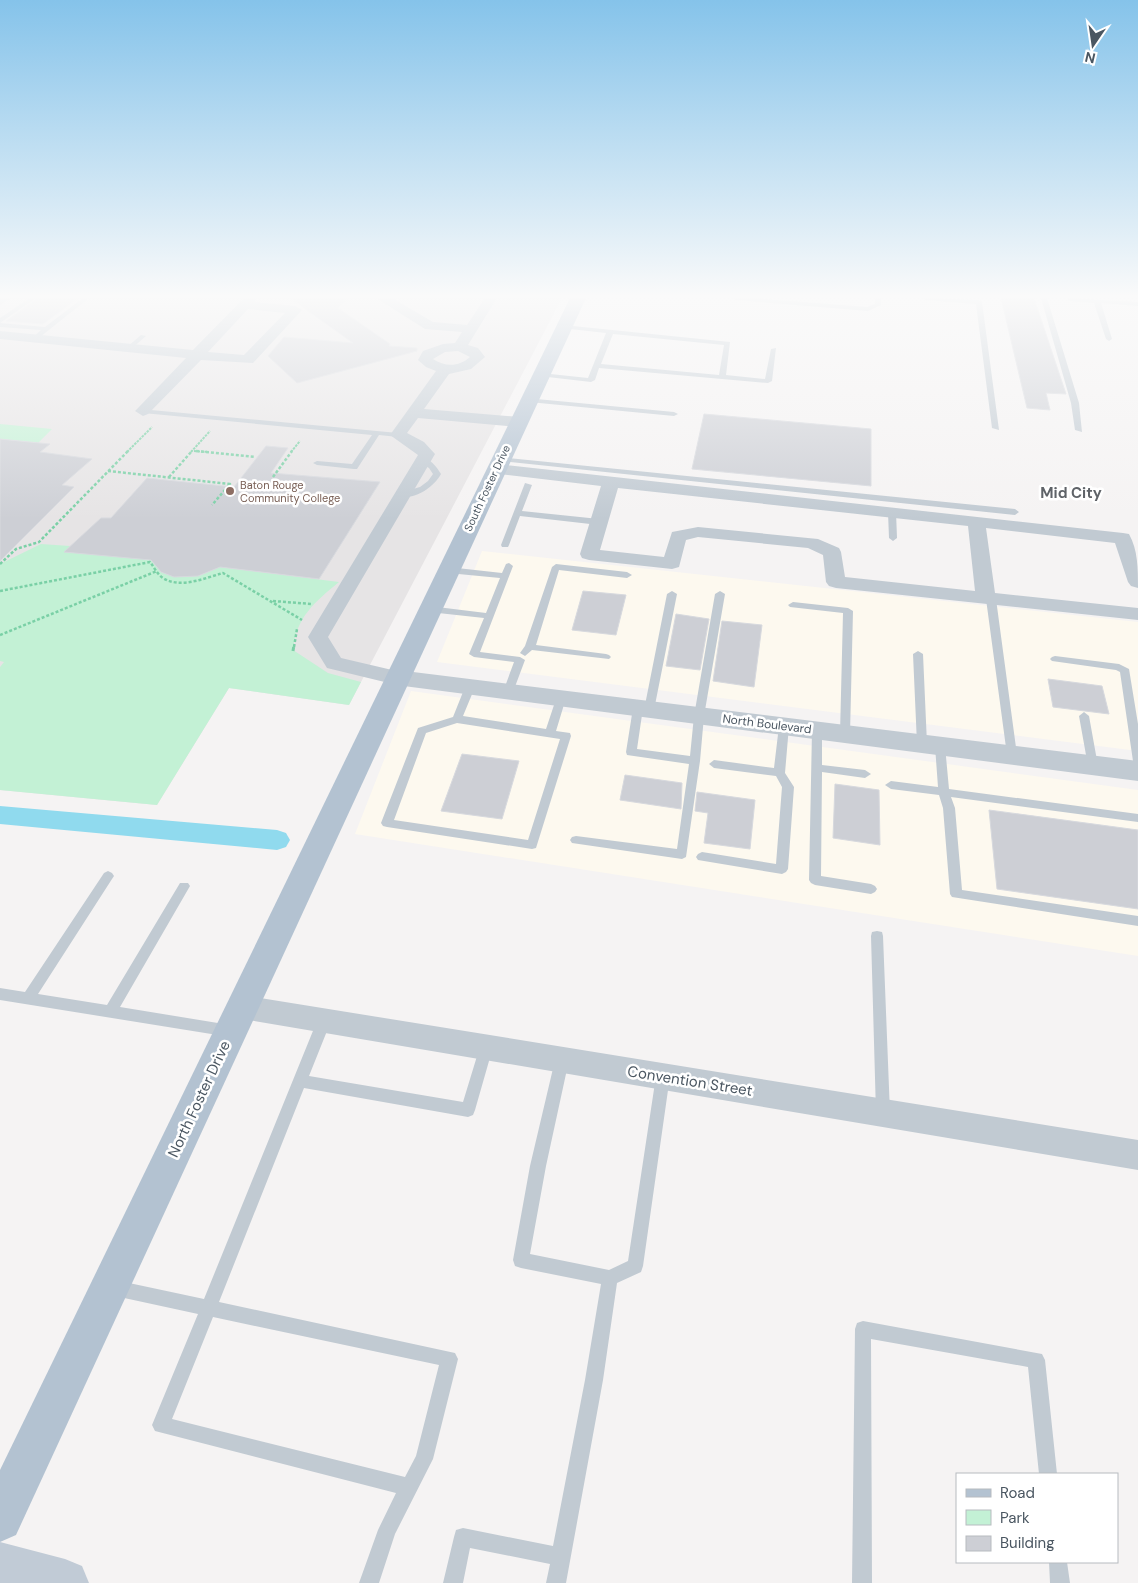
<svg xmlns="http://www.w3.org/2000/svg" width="1138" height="1583" font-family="'DM Sans',sans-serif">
<rect width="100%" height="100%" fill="#f5f3f3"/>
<path fill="#fdf9ef" d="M 482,551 L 1138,622 L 1138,751 L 437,662 Z
M 411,691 L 1138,790 L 1138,956 L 355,834 Z"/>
<path fill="#e6e4e5" d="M 4,298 L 562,298 L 349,705 L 229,688 L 157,805 L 0,790 L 0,301 Z"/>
<path fill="#c3f1d5" d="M 0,424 L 52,429 L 38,443 L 0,439 Z
M 41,544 L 70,546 L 65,552 L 151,559 L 161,572 L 174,577 L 199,576 L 220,567 L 339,582 C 315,602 296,617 293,650 L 328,673 L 361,682 L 349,705 L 229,688 L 157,805 L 0,790 L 0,667 L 4,662 L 0,661 L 0,564 Z"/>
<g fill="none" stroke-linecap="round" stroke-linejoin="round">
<path fill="#90daee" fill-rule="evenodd" d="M 0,806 L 277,830 L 286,833 L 290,840 L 286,847 L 277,850 L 0,824 Z"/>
</g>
<path fill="#cdcfd5" stroke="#d7d9de" d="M 38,298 L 78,298 L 43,324 L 6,321 Z
M 290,298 L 347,298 L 338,308 L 390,344 L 389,346 L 417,348 L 417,351 L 297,383 L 268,356 L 284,337 L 353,343 Z
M 1001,298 L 1034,298 L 1066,394 L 1046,393 L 1050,410 L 1027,408 Z
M 704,414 L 871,429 L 871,486 L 692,469 Z
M 0,439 L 50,444 L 40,452 L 92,459 L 62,485 L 74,487 L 0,561 Z
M 266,446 L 288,448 L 271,473 L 380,482 L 319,579 L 220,567 L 198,576 L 174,577 L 161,572 L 151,560 L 64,552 L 101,518 L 111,518 L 147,478 L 234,487 Z
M 583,591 L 626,595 L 616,635 L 572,630 Z
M 676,614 L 709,619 L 700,670 L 666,666 Z
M 722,621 L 762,625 L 754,687 L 713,681 Z
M 1048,679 L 1102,686 L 1109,714 L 1053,707 Z
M 462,754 L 519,761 L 502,819 L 441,811 Z
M 625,775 L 682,783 L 681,809 L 620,800 Z
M 835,784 L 879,790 L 880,845 L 833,838 Z
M 697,792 L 755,800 L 750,849 L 704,843 L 708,813 L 695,811 Z
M 989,810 L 1138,830 L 1138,909 L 997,889 Z"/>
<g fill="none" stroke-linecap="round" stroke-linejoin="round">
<path stroke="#7ad0a6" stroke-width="2" stroke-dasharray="2.5 1" stroke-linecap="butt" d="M 194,451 L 209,452
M 127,452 L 152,427
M 191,452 L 210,431
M 291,452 L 300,441"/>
<path stroke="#7ad0a6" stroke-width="2.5" stroke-dasharray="3 2" stroke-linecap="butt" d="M 196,451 L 255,457
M 108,471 L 230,484 L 212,505
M 169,477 L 192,451
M 273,477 L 292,451
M 0,564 L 16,549 L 39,542 L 128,451
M 0,591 L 150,562 C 154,567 157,574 163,578 C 180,589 205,578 223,573 L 302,620
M 273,601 L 312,604
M 0,635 L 157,571
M 294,647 L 297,629"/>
<path stroke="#7ad0a6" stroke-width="3" stroke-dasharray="4 2.5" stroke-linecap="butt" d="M 293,651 L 294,645"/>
<path fill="#c1cad2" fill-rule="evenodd" d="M 30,298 L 36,298 L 0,323 L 0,318 Z
M 83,298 L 89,298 L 35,341 L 30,340 L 41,330 L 0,327 L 0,323 L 45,327 Z
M 733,298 L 754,298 L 867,307 L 875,304 L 875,298 L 881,298 L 881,305 L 868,311 L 736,300 Z
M 922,298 L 979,300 L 982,302 L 999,430 L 992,428 L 976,304 L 925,300 Z
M 1041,298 L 1047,298 L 1079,403 L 1082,432 L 1075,430 L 1071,403 Z
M 1068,298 L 1138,302 L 1138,306 L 1101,303 L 1112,339 L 1109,341 L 1106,339 L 1094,303 L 1070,301 L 1068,300 Z
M 563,325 L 730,342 L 726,375 L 765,379 L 771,349 L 776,348 L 772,381 L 768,383 L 599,368 L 595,380 L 591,382 L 539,376 L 538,375 L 541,373 L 588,378 L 606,333 L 561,328 L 561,326 ZM 613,334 L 724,345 L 719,375 L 601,364 Z
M 141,335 L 146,336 L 130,350 L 126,350 L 126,348 Z
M 526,398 L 674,412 L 678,414 L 674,416 L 529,402 L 525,400 Z
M 140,409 L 398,433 L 402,435 L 398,437 L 379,435 L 357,469 L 354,469 L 317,465 L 313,463 L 317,461 L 352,464 L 372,435 L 143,413 L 139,411 Z
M 497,457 L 1015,509 L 1019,512 L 1015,515 L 500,461 L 496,459 Z
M 419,458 C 430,457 436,466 441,474 C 433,488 416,499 399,497 L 399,493 L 420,487 L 428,481 L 433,474 L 429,468 L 419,462 Z
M 525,483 L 532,485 L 522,511 L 599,519 L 603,522 L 599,525 L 520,516 L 509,545 L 508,547 L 502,547 L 501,545 Z
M 892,509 L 896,512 L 897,538 L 893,541 L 889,538 L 888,512 Z
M 509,563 L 513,566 L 480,652 L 520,657 L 525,660 L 513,692 L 508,695 L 503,692 L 514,662 L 474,657 L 469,654 L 484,618 L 429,612 L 424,609 L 429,606 L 486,613 L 500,578 L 448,573 L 444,570 L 448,567 L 502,573 L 506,564 Z
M 556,564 L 627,572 L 632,575 L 627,578 L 559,570 L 536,645 L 606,654 L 609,655 L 611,657 L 609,659 L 532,650 L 525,656 L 520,653 L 525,646 L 552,567 Z
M 672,591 L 677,594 L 654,710 L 649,713 L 644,710 L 667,594 Z
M 720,591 L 725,594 L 704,716 L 700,761 L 686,857 L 682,859 L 572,843 L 570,840 L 572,837 L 576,836 L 677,849 L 689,764 L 627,755 L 626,752 L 633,708 L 638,705 L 643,708 L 637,749 L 690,756 L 694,716 L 715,594 Z
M 991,596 L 996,599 L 1017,755 L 1012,759 L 1007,755 L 986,599 Z
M 793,602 L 848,608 L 853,611 L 850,734 L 849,737 L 841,737 L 840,734 L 843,613 L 790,607 L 788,605 Z
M 918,651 L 923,654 L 927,744 L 922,748 L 917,744 L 913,654 Z
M 1055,656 L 1119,664 L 1129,669 L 1138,724 L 1138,765 L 1133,761 L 1120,672 L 1116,670 L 1052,661 L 1050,659 L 1052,657 Z
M 470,684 L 475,687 L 463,716 L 546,729 L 557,696 L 565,696 L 566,698 L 556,731 L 570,733 L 571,736 L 536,848 L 532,849 L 387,827 L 383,826 L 381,823 L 418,728 L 453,717 L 465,687 ZM 457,723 L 560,739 L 528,840 L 394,820 L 426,733 Z
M 1084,712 L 1089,716 L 1098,766 L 1093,770 L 1088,766 L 1079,716 Z
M 784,722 L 789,726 L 785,773 L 794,787 L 788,869 L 786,872 L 782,874 L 698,860 L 696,857 L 698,854 L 702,852 L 776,864 L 782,787 L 776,776 L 714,768 L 709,764 L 714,760 L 774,768 L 779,726 Z
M 817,727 L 822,731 L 822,765 L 865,770 L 871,774 L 865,778 L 822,772 L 821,876 L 871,884 L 875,886 L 877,889 L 875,892 L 871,894 L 815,885 L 811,883 L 809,880 L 812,731 Z
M 940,742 L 945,746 L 949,789 L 1138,814 L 1138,822 L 951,797 L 955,808 L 962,890 L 1138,916 L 1138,926 L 952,897 L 950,894 L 943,808 L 939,795 L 891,789 L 885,785 L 891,781 L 938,787 L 935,746 Z
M 108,871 L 112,873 L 114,876 L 112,879 L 38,994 L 107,1005 L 180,883 L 188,883 L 190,886 L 120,1007 L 230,1025 L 235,1027 L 237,1031 L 235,1035 L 230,1037 L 0,1000 L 0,988 L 25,992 L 104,873 Z
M 877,931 L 882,932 L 883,936 L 890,1113 L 888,1118 L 883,1120 L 878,1118 L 876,1113 L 871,936 L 872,932 Z
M 324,1015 L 329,1017 L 331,1021 L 309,1076 L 463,1102 L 481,1043 L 486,1041 L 491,1043 L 493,1047 L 475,1110 L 473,1115 L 468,1117 L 304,1088 L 219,1302 L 455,1353 L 458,1359 L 433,1459 L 395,1534 L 379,1583 L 359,1583 L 378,1530 L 396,1493 L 155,1431 L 152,1425 L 198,1314 L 115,1296 L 109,1294 L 107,1288 L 109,1282 L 115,1280 L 204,1299 L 317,1021 L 319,1017 ZM 213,1317 L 439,1365 L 416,1456 L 405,1477 L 172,1419 Z
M 562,1054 L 567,1056 L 569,1060 L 546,1166 L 530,1254 L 609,1270 L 628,1261 L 656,1076 L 658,1071 L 663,1070 L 668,1071 L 670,1076 L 643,1266 L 641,1272 L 617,1283 L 603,1380 L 566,1583 L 546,1583 L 550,1564 L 470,1548 L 463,1583 L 443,1583 L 454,1537 L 456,1530 L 463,1528 L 553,1546 L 585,1380 L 601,1284 L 521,1268 L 515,1266 L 513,1260 L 530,1166 L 555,1060 L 557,1056 Z
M 863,1321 L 1042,1354 L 1045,1360 L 1057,1474 L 1039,1474 L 1028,1367 L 871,1339 L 872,1583 L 852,1583 L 855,1329 L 857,1323 Z
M 1049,1562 L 1067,1562 L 1070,1583 L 1050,1583 Z"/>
<path fill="#c1cad2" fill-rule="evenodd" d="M 0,298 L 11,298 L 0,305 Z
M 244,298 L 257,298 L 254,302 L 295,306 L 302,310 L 253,363 L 201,360 L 148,414 L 143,416 L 135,411 L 138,408 L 186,358 L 0,339 L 0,331 L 193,350 ZM 248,309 L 285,313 L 244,355 L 208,352 Z
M 376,298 L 392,298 L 433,322 L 467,325 L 485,298 L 497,298 L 468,345 L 478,348 L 485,357 L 471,369 L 449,374 L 424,409 L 519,417 L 527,422 L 519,427 L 418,418 L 407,433 L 424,442 L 435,454 L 328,637 L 341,658 L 405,673 L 408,678 L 405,683 L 397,685 L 327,668 L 308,637 L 418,455 L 390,435 L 436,371 L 426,367 L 418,360 L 423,351 L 443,344 L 455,343 L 462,332 L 425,329 ZM 458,351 L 470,357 C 459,367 445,367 433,359 L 445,352 Z
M 496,464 L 1123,533 L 1129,534 C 1138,550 1138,569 1138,588 L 1131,586 L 1128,582 L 1115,543 L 986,528 L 995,593 L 1138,608 L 1138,620 L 836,588 L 829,586 L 826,582 L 823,555 L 808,548 L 698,537 L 686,540 L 679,567 L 672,569 L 589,560 L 582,558 L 580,554 L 601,486 L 490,473 L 488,469 L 490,465 ZM 618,488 L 968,526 L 975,591 L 845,577 L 841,552 L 839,548 L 818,539 L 698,527 L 672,532 L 664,557 L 600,550 Z
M 242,995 L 1138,1140 L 1138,1170 L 242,1019 L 232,1016 L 228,1007 L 232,998 Z"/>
<path fill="#c1cad2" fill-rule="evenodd" d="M 397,670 L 1138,761 L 1138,781 L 388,684 L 385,678 L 388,672 Z"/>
<path fill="#c1cbd6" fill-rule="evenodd" d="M 0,1542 L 65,1559 L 82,1566 L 89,1583 L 0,1583 Z"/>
<path fill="#b3c2d1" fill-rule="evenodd" d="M 570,298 L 586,298 L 16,1535 L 0,1542 L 0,1470 Z"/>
</g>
<linearGradient id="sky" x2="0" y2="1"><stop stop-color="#85c3ea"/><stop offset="0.57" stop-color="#fafafa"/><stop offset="1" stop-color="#fafafa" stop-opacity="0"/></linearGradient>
<rect width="1138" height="519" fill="url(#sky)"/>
<circle fill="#8d6e63" stroke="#fff" stroke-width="2" cx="230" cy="491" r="5"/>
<g text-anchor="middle" stroke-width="5" stroke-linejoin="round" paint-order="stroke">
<g font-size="11" fill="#785e54" stroke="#fff" text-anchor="start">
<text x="240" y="489">Baton Rouge<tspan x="240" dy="13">Community College</tspan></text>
</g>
<g font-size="11" fill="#4a5661" stroke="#fff">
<text transform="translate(487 488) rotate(-65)" y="4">South Foster Drive</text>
</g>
<g font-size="12" fill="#4a5661" stroke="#fff">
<text transform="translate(767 724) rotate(7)" y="4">North Boulevard</text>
</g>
<g font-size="15" font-weight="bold" fill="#5f6368" stroke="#fff">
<text x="1071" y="498">Mid City</text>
</g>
<g font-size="15" fill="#4a5661" stroke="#fff">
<text transform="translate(690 1081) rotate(9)" y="5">Convention Street</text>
<text transform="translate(199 1099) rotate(-65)" y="5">North Foster Drive</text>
</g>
</g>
<rect x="956" y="1473" width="162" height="90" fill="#ffffff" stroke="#b7bbc0"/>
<rect x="966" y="1489" width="25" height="8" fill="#b3c2d1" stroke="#b7bbc0"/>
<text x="1000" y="1498" font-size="15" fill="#4a5661">Road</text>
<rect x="966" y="1510" width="25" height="15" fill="#c3f1d5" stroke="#b7bbc0"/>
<text x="1000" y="1523" font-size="15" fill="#4a5661">Park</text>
<rect x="966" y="1536" width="25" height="15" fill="#cdcfd5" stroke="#b7bbc0"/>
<text x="1000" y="1548" font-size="15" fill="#4a5661">Building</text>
<g transform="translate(1093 45) rotate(193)" stroke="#ffffff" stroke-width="4" paint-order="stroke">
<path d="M0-4L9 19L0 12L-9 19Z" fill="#4a5661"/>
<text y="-8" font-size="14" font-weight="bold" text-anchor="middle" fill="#4a5661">N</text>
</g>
</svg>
